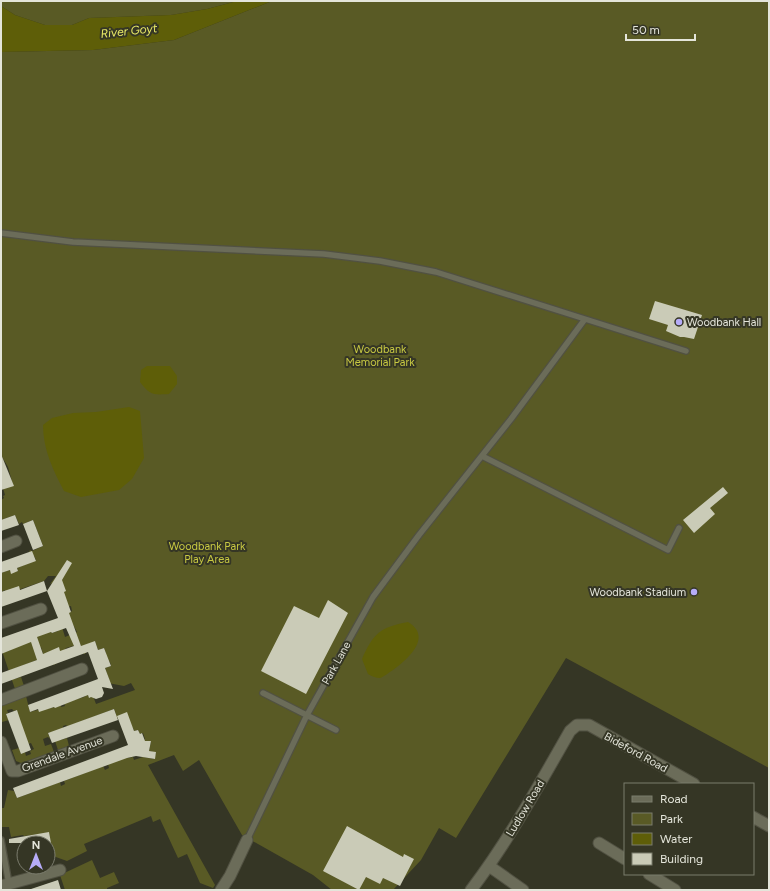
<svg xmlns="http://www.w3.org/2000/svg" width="770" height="891" font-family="Figtree,sans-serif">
<rect width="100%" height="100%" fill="#353625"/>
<path fill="#595a25" d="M 1,1 L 237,1 L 207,9 L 171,15 L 89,18 L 72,25 L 45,25 L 15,15 L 1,6 Z
M 272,1 L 769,1 L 769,768 L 566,658 L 456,838 L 439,828 L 421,860 L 393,890 L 332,890 L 313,875 L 242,835 L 199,760 L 183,771 L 174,755 L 148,765 L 215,885 L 213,888 L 200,883 L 187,854 L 178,858 L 160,819 L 153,822 L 151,816 L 84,844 L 87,851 L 67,861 L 53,856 L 49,833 L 24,836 L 23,835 L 11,837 L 9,827 L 1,827 L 1,808 L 4,808 L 8,790 L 14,791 L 17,798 L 60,782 L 61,786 L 65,784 L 64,781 L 103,766 L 105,770 L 109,768 L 108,764 L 127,757 L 128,758 L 133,757 L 134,760 L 143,757 L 154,759 L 156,753 L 149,751 L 151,741 L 143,741 L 145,739 L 143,733 L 140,734 L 138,730 L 134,731 L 133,728 L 113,715 L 116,714 L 114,709 L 69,726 L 67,726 L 66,725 L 63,726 L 61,740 L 67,738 L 69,746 L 58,750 L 52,732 L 48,733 L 50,739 L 48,737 L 43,739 L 45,746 L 51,744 L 54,752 L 21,763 L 16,761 L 12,750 L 19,748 L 21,754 L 25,752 L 26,756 L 31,754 L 30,751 L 34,749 L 31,743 L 28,744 L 16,710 L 14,711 L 12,709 L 7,710 L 8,713 L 6,714 L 9,720 L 2,722 L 1,706 L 26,696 L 30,712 C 38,709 56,708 61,705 L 61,707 L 65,706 L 64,703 L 84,697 L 87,694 L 89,697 L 93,696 L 96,704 L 135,690 L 131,683 L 124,686 L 108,683 L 109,679 L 105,668 L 111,666 L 110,662 L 100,655 L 106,653 L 104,648 L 98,650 L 95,641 L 90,651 L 86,652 L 85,654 L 84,654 L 80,644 L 66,648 L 57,663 L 54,665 L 51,655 L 44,657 L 41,647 L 37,660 L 11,670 L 14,679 L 21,677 L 24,686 L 15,689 L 1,648 L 5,652 L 11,650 L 10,646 L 51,631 L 52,633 L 58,631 L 57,629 L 62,627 L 65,637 L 77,632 C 74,625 69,621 68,613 L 72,611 L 71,606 L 65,608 L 56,582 L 50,584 L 56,576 L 48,576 L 44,581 L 6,594 L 5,590 L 1,592 L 1,573 L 13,569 L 14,572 L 18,571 L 17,568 L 36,560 L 34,556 L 31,557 L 29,552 L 30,550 L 32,551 L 43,546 L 33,520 L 23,524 L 22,522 L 19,524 L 15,515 L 1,520 L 1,500 L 4,498 L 3,496 L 5,495 L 3,488 L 13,485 L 8,467 L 1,455 L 1,52 L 93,50 L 174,40 Z
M 92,860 L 100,878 L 114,872 L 119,883 L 107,888 L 107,890 L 65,890 L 60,875 Z"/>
<path fill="#5e5e08" d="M 237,1 L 272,1 L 174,40 L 93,50 L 1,52 L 1,6 L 15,15 L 45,25 L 72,25 L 89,18 L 171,15 L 207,9 Z
M 147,366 L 170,366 L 177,376 L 177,384 L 169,394 C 153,395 150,395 140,382 L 141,370 Z
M 129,407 L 140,411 L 144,458 L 132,479 L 119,490 L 81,497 L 64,491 C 53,470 43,449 43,425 L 52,418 L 73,413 L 96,412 Z
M 408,622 C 433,637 408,659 393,670 C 389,672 384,677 380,678 C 376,678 371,676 368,674 L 362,659 C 373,634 380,627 408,622 Z"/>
<path fill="#cacbb7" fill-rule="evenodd" d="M 655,301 L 702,315 L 694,339 L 684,337 L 680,337 L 666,331 L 668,325 L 649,319 Z
M 1,454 L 14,486 L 1,490 Z
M 723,487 L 728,493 L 710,508 L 715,514 L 694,533 L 683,520 Z
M 15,515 L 19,525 L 1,531 L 1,520 Z
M 33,520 L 43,546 L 33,550 L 23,524 Z
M 32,551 L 36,561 L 17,568 L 18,571 L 11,574 L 10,570 L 1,573 L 1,562 Z
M 67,560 L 72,563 L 62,580 L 66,591 L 64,592 L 71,612 L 69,613 L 81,646 L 95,641 L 98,650 L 104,648 L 111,666 L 105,668 L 113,689 L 102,687 L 104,693 L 102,697 L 96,699 L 91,697 L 89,698 L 88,695 L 55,708 L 54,707 L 39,712 L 38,709 L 30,712 L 28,705 L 98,679 L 88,652 L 1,684 L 1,673 L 37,660 L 31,642 L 1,654 L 1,638 L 58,618 L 47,591 ZM 66,628 L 74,646 L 60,651 L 59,647 L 43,654 L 37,637 L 51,632 L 52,633 Z
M 44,581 L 47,591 L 1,607 L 1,592 L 19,586 L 20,590 Z
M 328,600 L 348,613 L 306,694 L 261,671 L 294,606 L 319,618 Z
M 114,709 L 118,720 L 52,743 L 48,733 Z
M 17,710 L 21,722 L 31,750 L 21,754 L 6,714 Z
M 127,712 L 134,731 L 138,730 L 140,734 L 142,733 L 145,741 L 151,741 L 149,751 L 156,752 L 155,759 L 136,756 L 127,758 L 17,798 L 13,788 L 128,745 L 117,716 Z
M 347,826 L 403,857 L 404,854 L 414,859 L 400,886 L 383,878 L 380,884 L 366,877 L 359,890 L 323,871 Z
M 49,832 L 51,843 L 9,843 L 9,839 Z
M 58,880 L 61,890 L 31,890 L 31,889 Z"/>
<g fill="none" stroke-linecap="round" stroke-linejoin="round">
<g stroke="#515142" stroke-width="8">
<path id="service" d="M 1,233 L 73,242 L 324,254 L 380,261 L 436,272 L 585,319 L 511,419 L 419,535 L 373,597 L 307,715 L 247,840
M 585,319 L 686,351
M 482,456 L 668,550 L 679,528
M 263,693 L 336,730
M 1,840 L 9,884"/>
</g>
<g stroke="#515142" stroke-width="13">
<path id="minor" d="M 1,547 L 16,541
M 1,623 L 41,609
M 1,700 L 82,669
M 1,742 L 12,771 L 18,771 L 113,736
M 753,817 L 769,826
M 599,843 L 625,859
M 489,866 L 523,890
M 649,874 L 675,890
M 1,886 L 60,870
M 221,890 L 230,876 L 247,840
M 471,890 C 509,840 539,785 570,731 L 577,725 L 589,725 L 694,784"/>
</g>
<use href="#service" stroke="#6b6c59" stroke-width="5.5"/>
<use href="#minor" stroke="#6b6c59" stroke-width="11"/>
</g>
<g fill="#b6acf8" stroke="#353625" stroke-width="1.5">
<circle cx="679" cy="322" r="4"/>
<circle cx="694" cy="592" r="4"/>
</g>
<g text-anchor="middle" stroke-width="4" stroke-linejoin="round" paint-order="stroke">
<g font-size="11" fill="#e4e5da" stroke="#353625" text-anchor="start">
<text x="687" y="326">Woodbank Hall</text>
<text x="686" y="596" text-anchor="end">Woodbank Stadium</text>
</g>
<g font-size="11" fill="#c8c942" stroke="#353625">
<text x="380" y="353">Woodbank<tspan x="380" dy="13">Memorial Park</tspan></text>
<text x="207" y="550">Woodbank Park<tspan x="207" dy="13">Play Area</tspan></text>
</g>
<g font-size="11" fill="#e4e5da" stroke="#353625">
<text transform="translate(336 663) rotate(-61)" y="4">Park Lane</text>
<text transform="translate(636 752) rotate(29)" y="4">Bideford Road</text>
<text transform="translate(62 754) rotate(-20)" y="4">Grendale Avenue</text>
<text transform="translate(525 808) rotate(-59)" y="4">Ludlow Road</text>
</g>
<g font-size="12" font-style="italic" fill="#e8e966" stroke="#353625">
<text transform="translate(129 31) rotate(-6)" y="4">River Goyt</text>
</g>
</g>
<rect width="770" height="891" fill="none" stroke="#e4e5da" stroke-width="4"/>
<rect x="624" y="783" width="130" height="92" fill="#353625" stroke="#7b7c6d"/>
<rect x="632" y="796" width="20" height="6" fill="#6b6c59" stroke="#7b7c6d"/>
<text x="660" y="803" font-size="12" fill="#e4e5da">Road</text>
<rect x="632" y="813" width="20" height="12" fill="#595a25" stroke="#7b7c6d"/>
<text x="660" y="823" font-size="12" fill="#e4e5da">Park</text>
<rect x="632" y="833" width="20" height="12" fill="#5e5e08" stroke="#7b7c6d"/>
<text x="660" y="843" font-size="12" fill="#e4e5da">Water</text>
<rect x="632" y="853" width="20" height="12" fill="#cacbb7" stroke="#7b7c6d"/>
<text x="660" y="863" font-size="12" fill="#e4e5da">Building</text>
<g transform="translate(36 855)"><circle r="19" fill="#353625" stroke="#7b7c6d"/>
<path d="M0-3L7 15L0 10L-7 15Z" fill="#b6acf8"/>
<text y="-6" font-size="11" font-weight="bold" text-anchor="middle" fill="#e4e5da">N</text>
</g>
<path d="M626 34v6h69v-6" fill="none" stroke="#e4e5da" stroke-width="2"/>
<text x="632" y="34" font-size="12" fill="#e4e5da" stroke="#353625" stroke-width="3" paint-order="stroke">50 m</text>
</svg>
